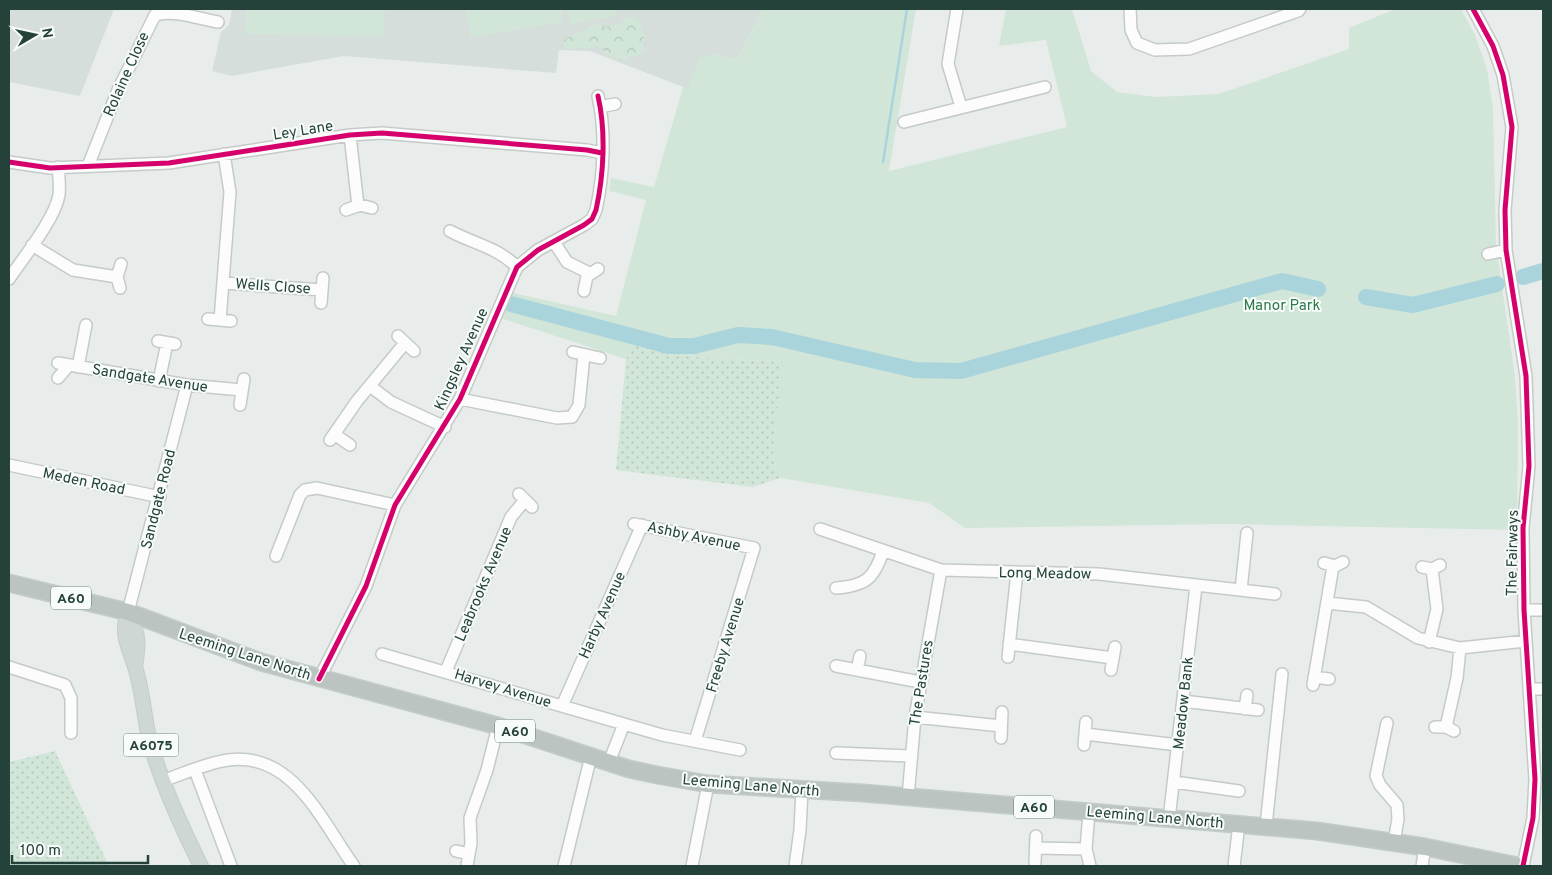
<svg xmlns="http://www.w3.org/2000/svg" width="1552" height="875" font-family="Overpass,sans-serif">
<defs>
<pattern id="forest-crowns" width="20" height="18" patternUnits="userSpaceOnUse" patternTransform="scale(1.25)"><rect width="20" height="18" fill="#d1e6d8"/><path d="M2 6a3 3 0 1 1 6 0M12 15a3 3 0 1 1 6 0" fill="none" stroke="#b3c6ba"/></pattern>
<pattern id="garden-dots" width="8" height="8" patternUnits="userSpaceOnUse" patternTransform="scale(1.25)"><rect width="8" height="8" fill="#d1e6d8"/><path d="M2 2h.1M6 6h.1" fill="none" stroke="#b3c6ba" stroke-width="1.8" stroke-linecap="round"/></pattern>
</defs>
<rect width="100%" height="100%" fill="#e8edeb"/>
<path fill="#d6dedb" d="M 9,9 L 114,9 L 80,96 L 9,82 Z
M 232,9 L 763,9 L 737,60 L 714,54 L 688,89 L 590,51 L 559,50 L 556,73 L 344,56 L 232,76 L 212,71 L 221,32 L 229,25 Z"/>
<path fill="#d1e6d8" d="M 246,9 L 385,9 L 384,37 L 245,34 Z
M 466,9 L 561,9 L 563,22 L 471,37 Z
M 568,9 L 615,9 L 616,16 L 570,24 Z
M 763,9 L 916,9 L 889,171 L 1067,127 L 1046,40 L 999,46 L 1006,9 L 1072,9 L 1091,71 L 1117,92 L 1156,97 L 1219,94 L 1349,49 L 1349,28 L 1395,9 L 1461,9 L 1475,35 L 1487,69 L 1493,109 L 1496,245 L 1515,377 L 1518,425 L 1517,530 L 1227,524 L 965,528 L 929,503 L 780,478 L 773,458 L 781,362 L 694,357 L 639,343 L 626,359 L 494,316 L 505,291 L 616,316 L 646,200 L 609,191 L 611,178 L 654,187 L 683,87 L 688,89 L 699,58 L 714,54 L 737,60 Z"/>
<path fill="url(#forest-crowns)" d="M 634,17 L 638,19 L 645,35 L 642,39 L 644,50 L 639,56 L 629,56 L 628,59 L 623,61 L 604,53 L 603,49 L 597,45 L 591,48 L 565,49 L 564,40 L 600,22 L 605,27 L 620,24 L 626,18 Z"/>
<path fill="url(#garden-dots)" d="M 639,342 L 694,357 L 782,362 L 773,458 L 780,478 L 753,487 L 616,470 L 626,359 Z
M 55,751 L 109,866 L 9,866 L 9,762 Z"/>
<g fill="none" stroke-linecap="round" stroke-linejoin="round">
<path stroke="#a9d4db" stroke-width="2.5" d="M 883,162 L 907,9"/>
<path stroke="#a9d4db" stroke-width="16" d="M 1523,277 L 1543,271
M 1366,297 L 1413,305 L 1497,284
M 511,304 L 669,346 L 694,346 L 738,335 L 772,337 L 915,370 L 961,371 L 1282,281 L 1318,289"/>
<g stroke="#c5cac8" stroke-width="14">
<path id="minor" d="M 957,9 L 948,64 L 961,107
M 1130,9 L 1131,30 L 1137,43 L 1155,50 L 1189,49 L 1298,11 L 1300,9
M 1473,9 L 1493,46 L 1503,75 L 1512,127 L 1505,210 L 1506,250 L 1526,376 L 1529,466 L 1523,528 L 1524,610 L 1535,779 L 1533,818 L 1523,866
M 600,107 L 615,104
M 904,122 L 1045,87
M 350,135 L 358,206
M 9,162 L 50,168 L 169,163 L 350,135 L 382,133 L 587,150 L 602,153
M 88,166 L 118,90 L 155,15 C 174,9 199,19 218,22
M 346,210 L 360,205 L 372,208
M 450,231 C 474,244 497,247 517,267
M 554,242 L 567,262 L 589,273
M 32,245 L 73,270 L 117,277
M 1488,254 L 1506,250
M 9,279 C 23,258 55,219 59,195 C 60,186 59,176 58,167
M 223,283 L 322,290
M 120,288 L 117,277 L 121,264
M 584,291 L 587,276 L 598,269
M 321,303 L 323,278
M 208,319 L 231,321
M 220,320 L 230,192 L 224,154
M 398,336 L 414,351
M 158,341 L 175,344
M 573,352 L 600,358
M 58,363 L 187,385 L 242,390
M 78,367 L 86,325
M 58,378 L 69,365
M 159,381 L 167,343
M 370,386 L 391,402 L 445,427
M 460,399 L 557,418 L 572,417 L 579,405 L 584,355
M 240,405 L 244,379
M 334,434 L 350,445
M 330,440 L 357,401 L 405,343
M 9,465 L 160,497
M 519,494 L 532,507
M 634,524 L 754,548 L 695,741
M 820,529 L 941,570 L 1099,574 L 1275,594
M 276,556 L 300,495 L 305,490 L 317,488 L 395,505
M 1324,563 L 1335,566 L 1343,562
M 1422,567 L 1432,569 L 1440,565
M 836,588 C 865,586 874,579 883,551
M 1241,590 L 1247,533
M 1327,603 L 1366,607 L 1418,638 L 1460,648 L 1526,641
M 1524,610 L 1543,610
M 128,612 L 187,385
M 1429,642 L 1437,609 L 1432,569
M 1009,644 L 1113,658
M 382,654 L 662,735 L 740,750
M 1008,657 L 1017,572
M 836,666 L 920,682
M 9,667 L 65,685 L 71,698 L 71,733
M 857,670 L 860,656
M 1111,670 L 1115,647
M 446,671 L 511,517 L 525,500
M 1314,677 L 1329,679
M 319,679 L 366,586 L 395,505 L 460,399 L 517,267 L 538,250 L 584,225 L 592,219 L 596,210 C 604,174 606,131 598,96
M 1313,685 L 1333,566
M 1530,689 L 1543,689
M 1183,701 L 1258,710
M 562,706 L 642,525
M 1245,709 L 1247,695
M 915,717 L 1001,726
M 1387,723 L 1376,776 L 1380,785 L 1397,805 L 1398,819 L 1394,842
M 1435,727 L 1446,727 L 1454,731
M 1446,727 L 1457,678 L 1460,648
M 1085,734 L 1178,745
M 1001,738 L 1002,712
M 1084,745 L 1086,722
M 836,753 L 910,756
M 609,762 L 624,724
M 195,770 L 231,866
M 162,781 C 183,774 206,763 228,760 C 293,751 322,822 354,866
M 1174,782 L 1239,791
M 908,797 L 915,717 L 941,570
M 1089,812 L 1086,849 L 1090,866
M 1169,819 L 1196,586
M 1266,826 L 1282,674
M 1036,848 L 1086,849
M 456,851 L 469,854
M 1035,863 L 1036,836
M 467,866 L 471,843 L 470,818 L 487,770 L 498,726
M 564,866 L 591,756
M 692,866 L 708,784
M 795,866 L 800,830 L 802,790
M 1234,866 L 1239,824
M 1422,866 L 1425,847"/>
</g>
<g stroke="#c3ccc9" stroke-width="16">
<path id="major" d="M 128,612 C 120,634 129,647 135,667 C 143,691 144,718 150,742 C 162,785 181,826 201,866
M 128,612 C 139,634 139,643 135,667"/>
</g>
<g stroke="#c3ccc9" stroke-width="19">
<path id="highway" d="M 9,583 L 128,612 L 261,662 L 498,726 L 629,769 L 657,775 L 708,784 L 863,793 L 1317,831 L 1425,847 L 1518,866"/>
</g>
<use href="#minor" stroke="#fcfcfc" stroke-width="11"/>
<use href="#major" stroke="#cfd7d5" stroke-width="14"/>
<use href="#highway" stroke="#bcc4c2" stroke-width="16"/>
<g stroke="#f7fbf9" stroke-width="8">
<path id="cycleway" d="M 1473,9 L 1493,46 L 1503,75 L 1512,127 L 1505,210 L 1506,250 L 1526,376 L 1529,466 L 1523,528 L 1524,610 L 1535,779 L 1533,818 L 1523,866
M 9,162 L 50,168 L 169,163 L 350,135 L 382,133 L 587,150 L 602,153
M 319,679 L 366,586 L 395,505 L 460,399 L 517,267 L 538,250 L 584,225 L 592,219 L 596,210 C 604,174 606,131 598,96"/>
</g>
<use href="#cycleway" stroke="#d6006c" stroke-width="5"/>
</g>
<g text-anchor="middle" stroke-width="4" stroke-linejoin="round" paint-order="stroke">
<g fill="#f7fbf9" stroke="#637a73" stroke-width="1">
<rect x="51" y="586.5" width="40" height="23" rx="4"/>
<rect x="495" y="719.5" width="40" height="23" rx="4"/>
<rect x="123.5" y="733.5" width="55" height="23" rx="4"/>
<rect x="1014" y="795.5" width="40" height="23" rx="4"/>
</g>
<g font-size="14" font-weight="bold" fill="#24423a">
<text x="71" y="603">A60</text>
<text x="515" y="736">A60</text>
<text x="151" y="750">A6075</text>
<text x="1034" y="812">A60</text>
</g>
<g font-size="15" fill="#24423a" stroke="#f7fbf9">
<text transform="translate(126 74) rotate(-66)" y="5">Rolaine Close</text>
<text transform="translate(303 130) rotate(-9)" y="5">Ley Lane</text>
<text transform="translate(273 286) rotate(4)" y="5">Wells Close</text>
<text transform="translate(461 359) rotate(-66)" y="5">Kingsley Avenue</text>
<text transform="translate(150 378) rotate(9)" y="5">Sandgate Avenue</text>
<text transform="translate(84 481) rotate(12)" y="5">Meden Road</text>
<text transform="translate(158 499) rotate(-76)" y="5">Sandgate Road</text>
<text transform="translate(694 536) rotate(12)" y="5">Ashby Avenue</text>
<text transform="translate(1512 553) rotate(-89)" y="5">The Fairways</text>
<text transform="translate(1045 573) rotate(1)" y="5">Long Meadow</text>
<text transform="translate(483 584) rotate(-67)" y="5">Leabrooks Avenue</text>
<text transform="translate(602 615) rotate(-66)" y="5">Harby Avenue</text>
<text transform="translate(725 645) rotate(-73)" y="5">Freeby Avenue</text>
<text transform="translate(245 654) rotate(18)" y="5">Leeming Lane North</text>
<text transform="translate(921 683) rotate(-81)" y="5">The Pastures</text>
<text transform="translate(503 688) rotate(17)" y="5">Harvey Avenue</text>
<text transform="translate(1183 703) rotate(-84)" y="5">Meadow Bank</text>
<text transform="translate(751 785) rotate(5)" y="5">Leeming Lane North</text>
<text transform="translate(1155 817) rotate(5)" y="5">Leeming Lane North</text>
</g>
<g font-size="15" fill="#2d7a4b" stroke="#f7fbf9">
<text x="1282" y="310">Manor Park</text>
</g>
</g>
<rect width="1552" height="875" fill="none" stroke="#24423a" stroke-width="20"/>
<g transform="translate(35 35) rotate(81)" stroke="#f7fbf9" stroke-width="4" paint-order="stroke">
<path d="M0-4L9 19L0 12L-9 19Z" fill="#24423a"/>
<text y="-8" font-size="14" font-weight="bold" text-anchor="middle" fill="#24423a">N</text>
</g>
<path d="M12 855v8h136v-8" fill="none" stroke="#24423a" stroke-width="2.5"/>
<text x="20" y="855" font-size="15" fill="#24423a" stroke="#f7fbf9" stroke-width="4" paint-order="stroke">100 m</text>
</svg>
